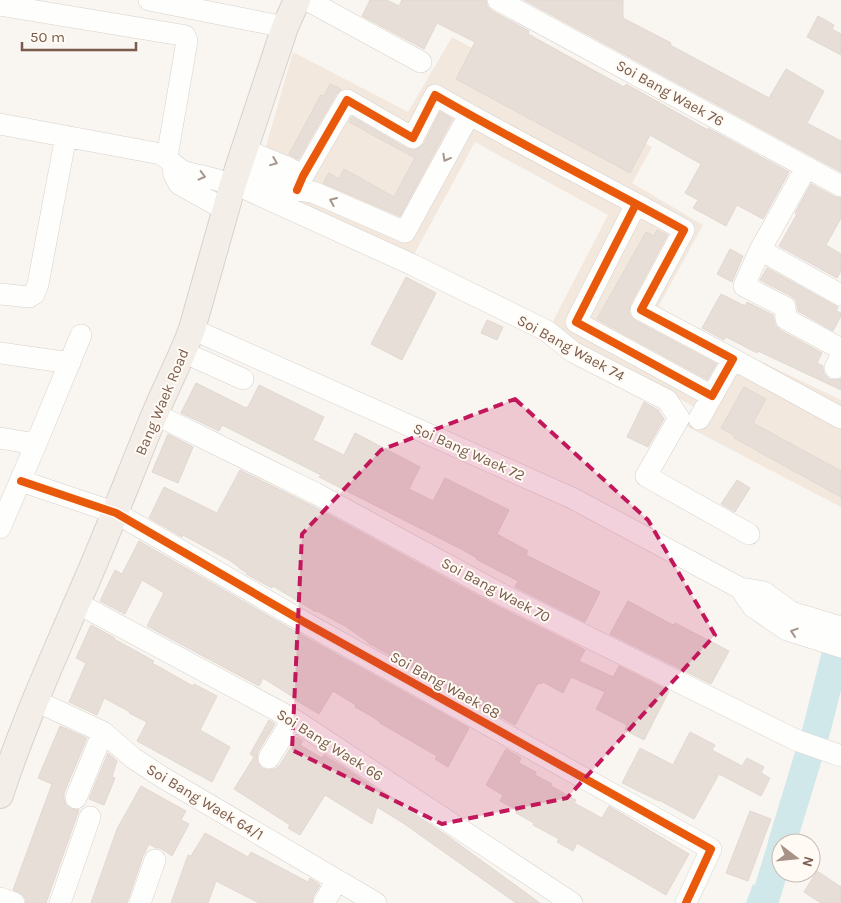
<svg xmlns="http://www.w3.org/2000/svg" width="841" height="903" font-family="Karla,sans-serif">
<rect width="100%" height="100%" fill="#f9f5f0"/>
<path fill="#f2e8de" d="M 452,37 L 652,147 L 632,183 L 703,225 L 656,311 L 841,400 L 841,507 L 686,426 L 696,408 L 550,327 L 608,215 L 475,142 L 411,260 L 254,188 L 293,52 L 408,112 Z"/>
<path fill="#d0e8ea" d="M 753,884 L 779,903 L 746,903 Z"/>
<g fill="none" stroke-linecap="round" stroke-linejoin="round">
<path stroke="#d0e8ea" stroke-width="28" d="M 782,843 L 817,728 L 841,633
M 764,903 L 781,848"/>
</g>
<path fill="#e6ded7" stroke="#e2d8d2" d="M 370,0 L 387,0 L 399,6 L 402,0 L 486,0 L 487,6 L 492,11 L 529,31 L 528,34 L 624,87 L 626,84 L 708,130 L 708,128 L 789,172 L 763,219 L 737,205 L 726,226 L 693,208 L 698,200 L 685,193 L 701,164 L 650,135 L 630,173 L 456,79 L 475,42 L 437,23 L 424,49 L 362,16 Z
M 524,0 L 623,0 L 623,18 L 671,43 L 670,45 L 769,98 L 786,69 L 824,91 L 807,123 L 841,141 L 841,172 Z
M 818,16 L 834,25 L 832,29 L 841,34 L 841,55 L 807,37 Z
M 330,84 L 341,89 L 336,94 L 298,159 L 289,154 L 321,95 L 324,96 Z
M 440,112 L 452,119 L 400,216 L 323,183 L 329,173 L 339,179 L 344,169 L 394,197 L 415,158 L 349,122 L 352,117 L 407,149 L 414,150 L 420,148 L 424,144 Z
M 811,184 L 835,197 L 841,198 L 841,218 L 826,245 L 841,254 L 841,271 L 837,278 L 779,246 L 797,214 L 795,213 Z
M 657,230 L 667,235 L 630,304 L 629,310 L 629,315 L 635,321 L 716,364 L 707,379 L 597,319 L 646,232 L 654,236 Z
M 730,249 L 743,256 L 732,282 L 717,274 Z
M 767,268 L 838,307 L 836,311 L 841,313 L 841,316 L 833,331 L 798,311 L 796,300 L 791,296 L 760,280 Z
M 406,277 L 436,293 L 402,360 L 371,344 Z
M 721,294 L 745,306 L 747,302 L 773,315 L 775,325 L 780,330 L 822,353 L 817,363 L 823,366 L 823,369 L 824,374 L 829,379 L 835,380 L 841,379 L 841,390 L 758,351 L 757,353 L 726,337 L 724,340 L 702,328 Z
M 487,320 L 503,327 L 497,340 L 481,333 Z
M 196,383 L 246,408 L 247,407 L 248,407 L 259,385 L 324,417 L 313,440 L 344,455 L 355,433 L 420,467 L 409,489 L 433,501 L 445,478 L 509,510 L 497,534 L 528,551 L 526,555 L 600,592 L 585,622 L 515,587 L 518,581 L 476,559 L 477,558 L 461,549 L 319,477 L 321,475 L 222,425 L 219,431 L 181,413 Z
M 744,387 L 766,399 L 753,423 L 841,471 L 841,497 L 734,438 L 735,436 L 721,428 Z
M 644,402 L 658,410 L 664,419 L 648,447 L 627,437 Z
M 168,434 L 193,447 L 178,483 L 152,472 Z
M 240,470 L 309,504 L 495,605 L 574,644 L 585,650 L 579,661 L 613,677 L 619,666 L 669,691 L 644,740 L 625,730 L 627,725 L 596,709 L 605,692 L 571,677 L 563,693 L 543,682 L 541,684 L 538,683 L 515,725 L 368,643 L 368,642 L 345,626 L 317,611 L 316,612 L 273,586 L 272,588 L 246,574 L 247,573 L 239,568 L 239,567 L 229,560 L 183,535 L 182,537 L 149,518 L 164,487 L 217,513 Z
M 737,480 L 750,488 L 735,512 L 721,504 Z
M 139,541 L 298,633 L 469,728 L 448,767 L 435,759 L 437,756 L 380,723 L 380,722 L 371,716 L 355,707 L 356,705 L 333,691 L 319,714 L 292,698 L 293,697 L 263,678 L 259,686 L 147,626 L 164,593 L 142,580 L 125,614 L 100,601 L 115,570 L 122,574 Z
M 628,601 L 673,625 L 675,623 L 729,651 L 711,684 L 610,634 Z
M 91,625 L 115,638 L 114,639 L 154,661 L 152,663 L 193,686 L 194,684 L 217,696 L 200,730 L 230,747 L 212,782 L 137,741 L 147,722 L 129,713 L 130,712 L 104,698 L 97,715 L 69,702 L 86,663 L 76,658 Z
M 269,720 L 275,724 L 258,752 L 257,758 L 258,763 L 262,768 L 269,770 L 275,769 L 280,765 L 297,737 L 303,741 L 300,745 L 322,758 L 324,755 L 348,770 L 449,837 L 540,903 L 516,903 L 403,823 L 377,807 L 372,824 L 325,795 L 300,835 L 288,828 L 290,825 L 234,789 L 254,757 L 250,754 Z
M 60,726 L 87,738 L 64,793 L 64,799 L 66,805 L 71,809 L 79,810 L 46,903 L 26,903 L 26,900 L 23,895 L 13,890 L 52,784 L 38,778 Z
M 690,732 L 715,745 L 712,750 L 742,766 L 747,758 L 764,767 L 761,773 L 770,778 L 761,796 L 719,774 L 694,819 L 659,800 L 659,801 L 622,783 L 640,748 L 673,765 Z
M 506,749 L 521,758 L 519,763 L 536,772 L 535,775 L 552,784 L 551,786 L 576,800 L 574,803 L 602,818 L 609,806 L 689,854 L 666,895 L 577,843 L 573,851 L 557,842 L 559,839 L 533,825 L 534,823 L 516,813 L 517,810 L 500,801 L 503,795 L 486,785 Z
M 108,753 L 117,761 L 112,777 L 115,778 L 104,805 L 89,799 Z
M 141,786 L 186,811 L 181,820 L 189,824 L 172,856 L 160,848 L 156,848 L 149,844 L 143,856 L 127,903 L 91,903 L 117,829 Z
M 750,811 L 771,819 L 748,881 L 726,873 Z
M 205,833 L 248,857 L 251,852 L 308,882 L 310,878 L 320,885 L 313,897 L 312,903 L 259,903 L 216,881 L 208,903 L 171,903 L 188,855 L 191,856 Z
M 817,871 L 841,887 L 841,903 L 821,903 L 804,892 Z"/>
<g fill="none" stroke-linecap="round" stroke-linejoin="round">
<g stroke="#d7d1cb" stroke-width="22">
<path id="minor" d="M 149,0 L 285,27
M 307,0 L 421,62
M 498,0 L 841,186
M 0,5 L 181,35 L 185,36 L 187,41 L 167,157
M 0,124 L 161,154 C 169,159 175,167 183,171 C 191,174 199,175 207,177 C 220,181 233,184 246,189 L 413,265 L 547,331 L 573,352 L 667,400 L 679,418 L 646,476 L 749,534
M 245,150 L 289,168 L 303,176
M 240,165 L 283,183 L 297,190 L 313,192 L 405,232 L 469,115
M 173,168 L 174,175 L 179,184 L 226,210
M 806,168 L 760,250 L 744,286 L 785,307 L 786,319 L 841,349
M 297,190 L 303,176 L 347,100 L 413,138 L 435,95 C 516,142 601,184 684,230 L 641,310 L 733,359 L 712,396 L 576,322 L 636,204
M 760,250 L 841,295
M 0,294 L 29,297 L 34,294 L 38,284 L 66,136
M 192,329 L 572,498 L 740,588 L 764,592 L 791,612 L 841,627
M 183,352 L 243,379
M 0,353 L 70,363
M 733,359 L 841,418
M 835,368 L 841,356
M 155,414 L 315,493 L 501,594 L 796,740 L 841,756
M 699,419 L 712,396
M 0,438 L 36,444
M 21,481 L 116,513 L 304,622 L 711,849 L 686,903
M 0,528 L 36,444 L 81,335
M 740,588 L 753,607 L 787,630 L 841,647
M 77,603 L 293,719 L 572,903
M 34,700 L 103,732 L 133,758 L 162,777 L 376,903
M 269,758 L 293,719
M 76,798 L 103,732
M 0,898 L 14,903
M 60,903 L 90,817
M 140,903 L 155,860
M 324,903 L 337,880"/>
</g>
<g stroke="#dad1cc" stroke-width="28">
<path id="major" d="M 0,795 C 21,730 49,668 76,605 C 104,543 128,479 154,416 C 166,387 181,359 192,329 L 233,184 L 285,27 L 297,0"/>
</g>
<use href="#minor" stroke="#fefefd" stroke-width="21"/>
<use href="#major" stroke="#f3eee8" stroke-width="26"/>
<g stroke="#fffaf3" stroke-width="11">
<path id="cycleway" d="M 297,190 L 303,176 L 347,100 L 413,138 L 435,95 C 516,142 601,184 684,230 L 641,310 L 733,359 L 712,396 L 576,322 L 636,204
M 21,481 L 116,513 L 304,622 L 711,849 L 686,903"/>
</g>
<use href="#cycleway" stroke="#e8590c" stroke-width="8"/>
</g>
<defs><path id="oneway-chevron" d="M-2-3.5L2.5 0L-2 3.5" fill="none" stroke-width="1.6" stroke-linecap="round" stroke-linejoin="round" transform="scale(1.25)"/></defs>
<g stroke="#a8958b">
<use href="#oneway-chevron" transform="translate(446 158) rotate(119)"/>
<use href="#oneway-chevron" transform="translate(274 162) rotate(22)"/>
<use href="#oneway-chevron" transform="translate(202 176) rotate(14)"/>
<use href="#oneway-chevron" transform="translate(333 201) rotate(-157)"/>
<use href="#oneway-chevron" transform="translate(794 632) rotate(-162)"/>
</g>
<path fill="#c2185b" fill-opacity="0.2" stroke="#c2185b" stroke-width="4" stroke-dasharray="10 6" stroke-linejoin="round" d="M 515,399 L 648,520 L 715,635 L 567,798 L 442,824 L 292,750 L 302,534 L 381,450 Z"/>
<g text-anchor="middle" stroke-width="4" stroke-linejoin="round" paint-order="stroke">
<g font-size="15" fill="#7a5c4d" stroke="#fffaf3">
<text transform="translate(670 93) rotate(29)" y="5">Soi Bang Waek 76</text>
<text transform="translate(571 348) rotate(29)" y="5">Soi Bang Waek 74</text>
<text transform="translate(162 402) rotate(-67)" y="5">Bang Waek Road</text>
<text transform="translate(469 452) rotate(24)" y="5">Soi Bang Waek 72</text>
<text transform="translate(496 590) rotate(28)" y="5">Soi Bang Waek 70</text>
<text transform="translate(445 685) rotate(29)" y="5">Soi Bang Waek 68</text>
<text transform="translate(330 745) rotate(32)" y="5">Soi Bang Waek 66</text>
<text transform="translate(205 802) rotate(31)" y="5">Soi Bang Waek 64/1</text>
</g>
</g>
<g transform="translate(796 858) rotate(106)"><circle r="24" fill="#fffaf3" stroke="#cabbb1"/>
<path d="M0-4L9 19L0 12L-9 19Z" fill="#a69286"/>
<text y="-8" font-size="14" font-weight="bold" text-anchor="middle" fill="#7a5c4d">N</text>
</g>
<path d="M22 42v8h114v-8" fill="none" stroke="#7a5c4d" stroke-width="2.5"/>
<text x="30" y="42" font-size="15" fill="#7a5c4d" stroke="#fffaf3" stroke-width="4" paint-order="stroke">50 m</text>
</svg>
